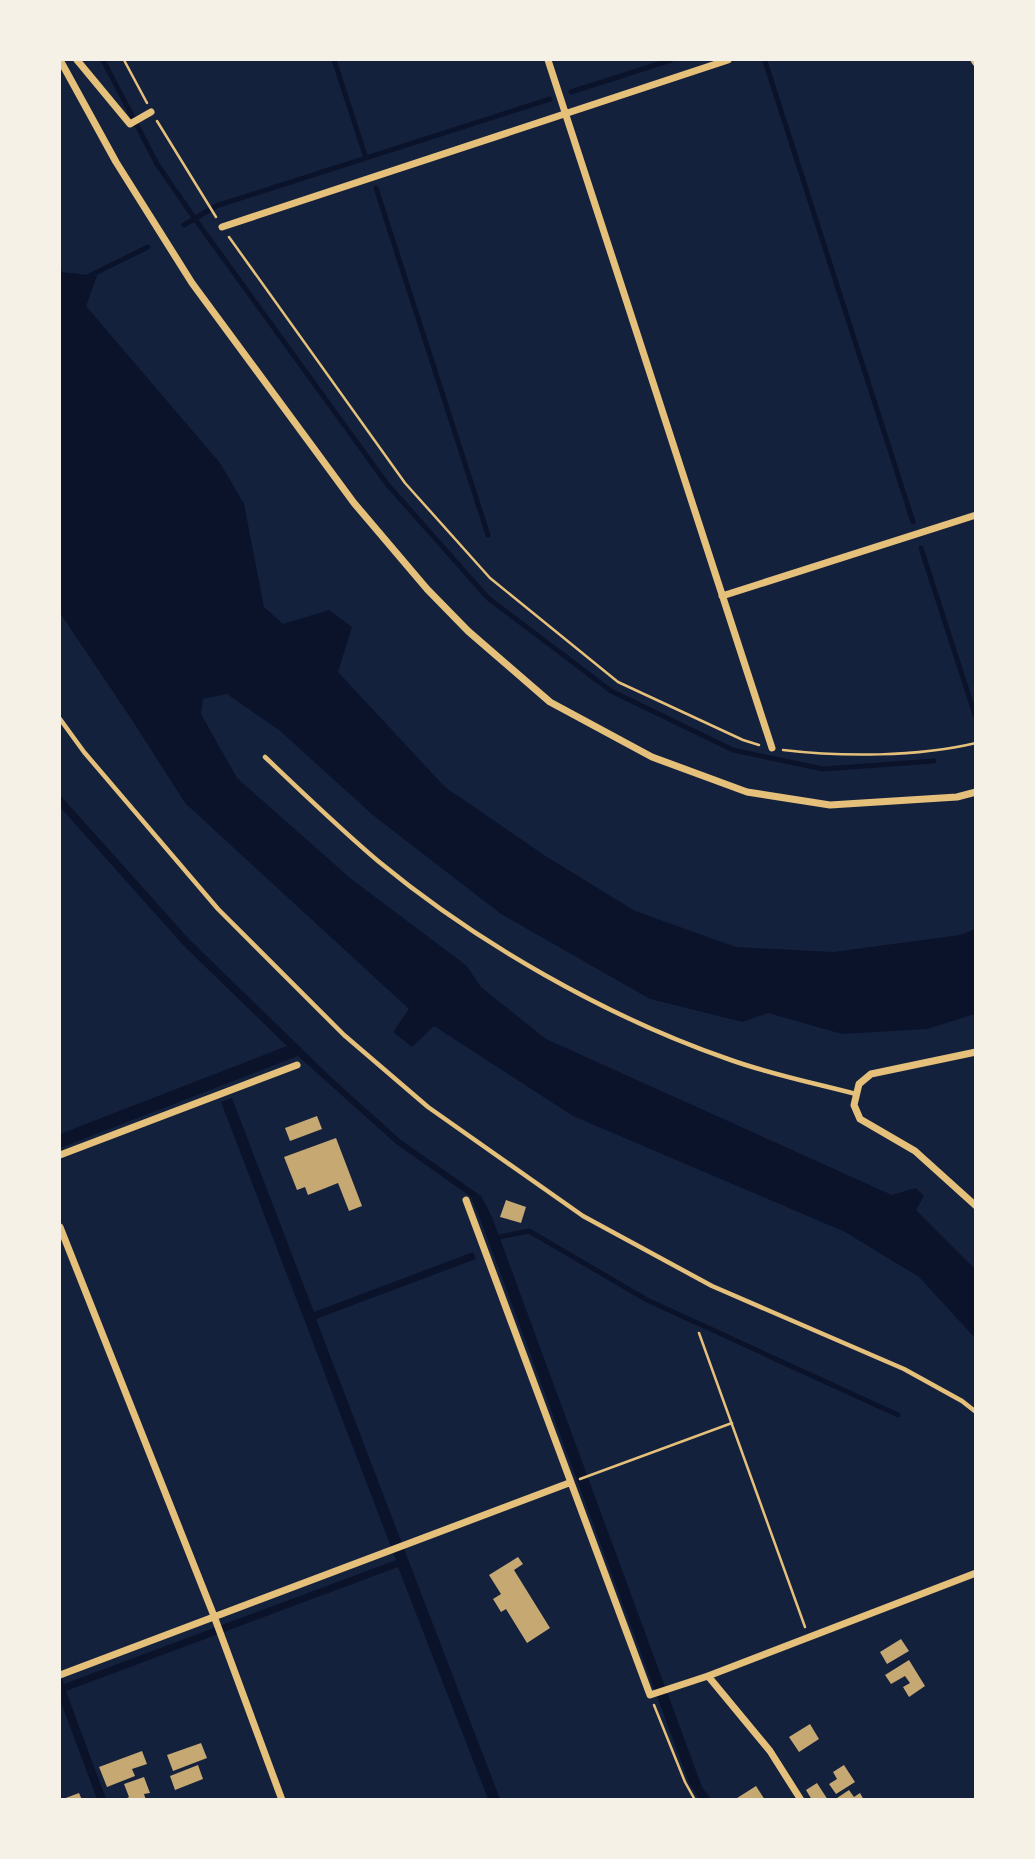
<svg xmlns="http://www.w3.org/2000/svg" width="1035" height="1859" font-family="Inter,sans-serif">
<rect width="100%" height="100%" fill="#14213d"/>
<path fill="#0b132b" d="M 60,266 L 62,272 L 97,276 L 86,306 L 220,463 L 244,504 L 264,607 L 283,624 L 329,610 L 352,627 L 338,672 L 445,787 L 547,857 L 635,911 L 736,947 L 833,952 L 960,935 L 975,929 L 975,1014 L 927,1029 L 842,1034 L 768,1013 L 742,1022 L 650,999 L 501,914 L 374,816 L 280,731 L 227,694 L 203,699 L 201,714 L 237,778 L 350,878 L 467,966 L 481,987 L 546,1039 L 892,1195 L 916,1188 L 924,1196 L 916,1210 L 975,1269 L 975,1338 L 919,1277 L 845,1232 L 573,1116 L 434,1026 L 412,1047 L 393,1032 L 409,1009 L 185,803 L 134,723 L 60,613 Z
M 60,795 L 189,939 L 333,1079 L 401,1140 L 481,1196 L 492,1217 L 702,1787 L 711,1799 L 699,1799 L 689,1783 L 481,1221 L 471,1197 L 395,1143 L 298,1056 L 60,1148 L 60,1134 L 287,1046 L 184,946 L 60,807 Z
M 232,1098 L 314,1312 L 473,1252 L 476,1259 L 316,1319 L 500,1799 L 488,1799 L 398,1567 L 66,1691 L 106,1799 L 97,1799 L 60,1700 L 60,1675 L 64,1684 L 396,1560 L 221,1102 Z"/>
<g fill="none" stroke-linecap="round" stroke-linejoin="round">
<path stroke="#0b132b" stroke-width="5" d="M 103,60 L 157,164 L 195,219 L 387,484 L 488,598 L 611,691 L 733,750 L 823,769 L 934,761
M 334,60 L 366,158
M 765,61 L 913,522
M 571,92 L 671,60
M 376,188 L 488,535
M 184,225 L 216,206 L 550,99
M 85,278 L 148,247
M 921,548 L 976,718
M 494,1238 L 529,1231 L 647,1300 L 898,1415"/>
</g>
<path fill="#c6a872" d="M 317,1116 L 322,1129 L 290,1141 L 285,1128 Z
M 336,1138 L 362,1206 L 349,1211 L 338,1183 L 308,1195 L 305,1187 L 297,1190 L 284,1157 Z
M 506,1200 L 526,1207 L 521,1223 L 500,1217 Z
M 518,1557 L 523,1564 L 514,1570 L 550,1628 L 527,1643 L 506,1609 L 501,1612 L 493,1599 L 501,1594 L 489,1575 Z
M 901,1639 L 909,1651 L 887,1664 L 880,1652 Z
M 909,1660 L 925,1686 L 909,1697 L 903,1687 L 910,1683 L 905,1676 L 891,1684 L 885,1675 Z
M 810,1724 L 819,1739 L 799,1752 L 789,1737 Z
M 201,1743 L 207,1758 L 173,1771 L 167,1755 Z
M 142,1751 L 147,1764 L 132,1769 L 135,1776 L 107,1787 L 99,1767 Z
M 198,1765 L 203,1779 L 175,1790 L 170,1776 Z
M 844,1765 L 855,1782 L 836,1794 L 829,1784 L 837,1779 L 833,1772 Z
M 144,1777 L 150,1793 L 144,1794 L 146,1800 L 124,1800 L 129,1797 L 124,1784 Z
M 817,1783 L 828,1800 L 812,1800 L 806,1790 Z
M 756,1786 L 765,1800 L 734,1800 Z
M 849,1790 L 854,1797 L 860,1793 L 864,1800 L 834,1800 Z
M 79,1793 L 82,1800 L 63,1800 L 63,1799 Z"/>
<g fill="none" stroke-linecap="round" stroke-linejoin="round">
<path stroke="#e5c07b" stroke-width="2.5" d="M 124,60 L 147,103
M 157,121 L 216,217
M 229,237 L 405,483 L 490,578 L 618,682 L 743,740 L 759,745
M 783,750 C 842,757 917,757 976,743
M 699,1333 L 805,1627
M 580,1479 L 732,1423
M 654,1705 L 685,1782 L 695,1800"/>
<path stroke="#e5c07b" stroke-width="4.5" d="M 60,719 L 84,752 L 218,909 L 344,1035 L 428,1107 L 583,1216 L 712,1286 L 904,1369 L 962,1401 L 976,1412
M 265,757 C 302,792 339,828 378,861 C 477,943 607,1017 728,1059 C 769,1074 814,1083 856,1094"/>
<path stroke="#e5c07b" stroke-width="7" d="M 60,60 L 116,162 L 192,283 L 354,503 L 427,589 L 468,631 L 550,702 L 652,757 L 747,792 L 830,805 L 957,797 L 976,792
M 77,60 L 130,124 L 151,112
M 548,60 L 772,748
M 974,60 L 976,63
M 222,227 L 728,60
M 722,596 L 976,515
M 976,1052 L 871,1074 L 859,1084 L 854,1105 L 860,1119 L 915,1151 L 976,1206
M 60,1155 L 297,1065
M 466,1200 L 650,1695 L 708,1676 L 976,1573
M 60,1227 L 214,1616 L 282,1800
M 60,1675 L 569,1483
M 708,1676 L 770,1751 L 801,1800"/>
</g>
<rect width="1035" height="1859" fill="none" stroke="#f6f1e7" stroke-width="122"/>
</svg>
